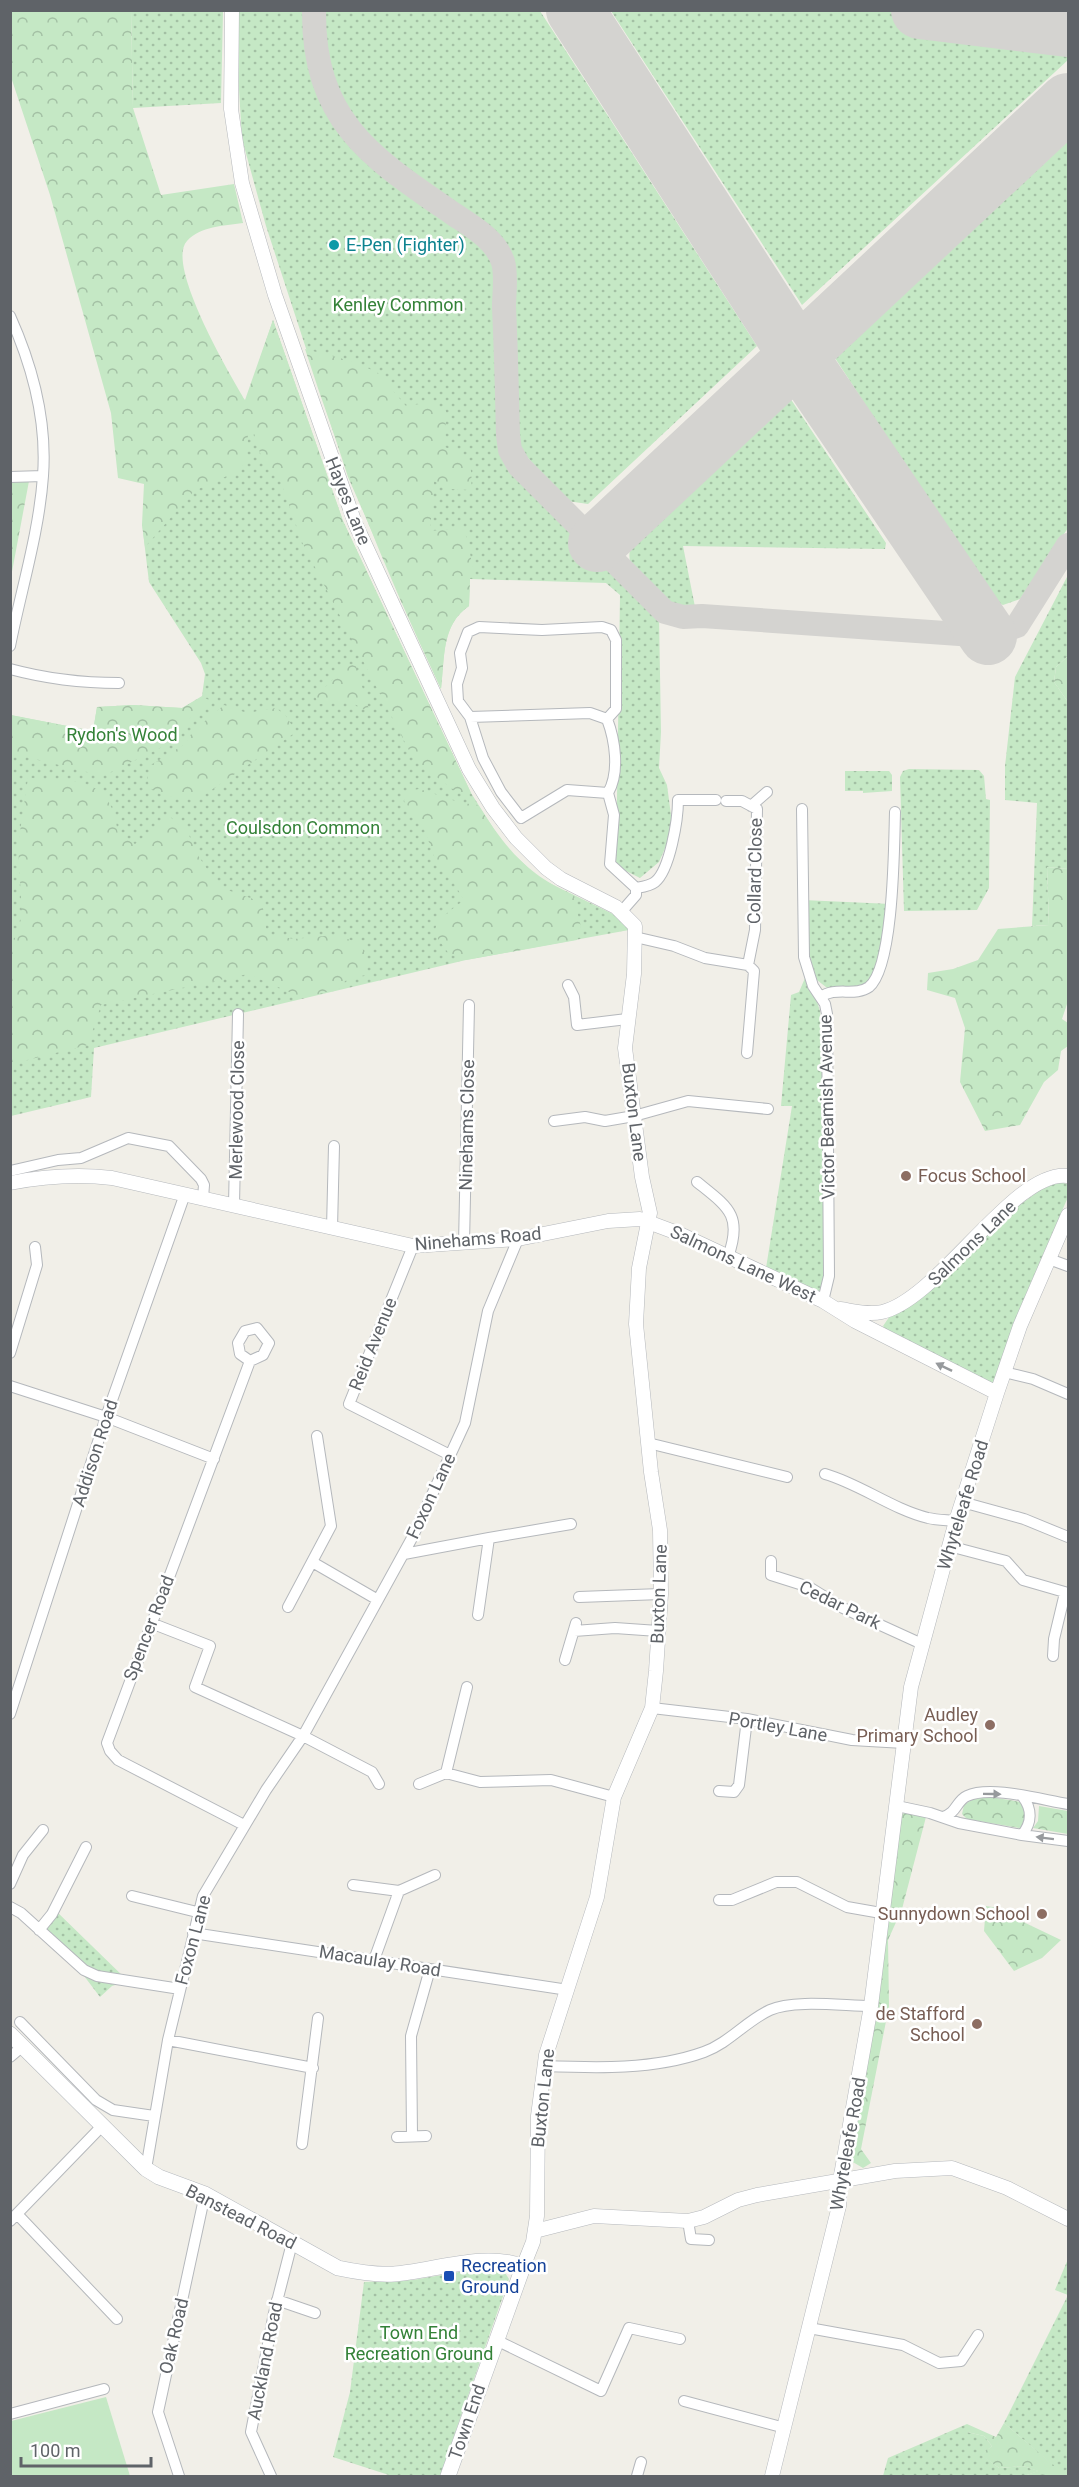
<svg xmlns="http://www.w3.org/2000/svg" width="1079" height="2487" font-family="Roboto,sans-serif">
<defs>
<pattern id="grass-dots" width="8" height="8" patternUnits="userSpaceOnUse" patternTransform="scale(1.5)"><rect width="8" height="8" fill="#c5e8c5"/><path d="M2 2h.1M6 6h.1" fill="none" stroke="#a3c0a4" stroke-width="1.8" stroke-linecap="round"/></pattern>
<pattern id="forest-crowns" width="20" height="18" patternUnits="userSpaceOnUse" patternTransform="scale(1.5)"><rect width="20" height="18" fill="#c5e8c5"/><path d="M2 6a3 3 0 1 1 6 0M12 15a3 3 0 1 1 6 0" fill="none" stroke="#a3c0a4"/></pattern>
</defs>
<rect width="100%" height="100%" fill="#f1efe8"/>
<path fill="url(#grass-dots)" d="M 131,11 L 223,11 L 221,103 L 133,108 Z
M 239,11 L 308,11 C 308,115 357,156 437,210 C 460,225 484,238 497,264 C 502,276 499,296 500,309 C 501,356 500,404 505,451 L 515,469 L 659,615 L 661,732 L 659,768 L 667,785 L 673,830 L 659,862 L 640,878 L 616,866 L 620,595 L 606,583 L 470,579 L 469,606 C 441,625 445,658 441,689 L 348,477 L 266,226 L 242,139 L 238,73 Z
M 322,11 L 540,11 L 757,346 L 588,504 L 567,501 L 518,447 L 513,263 L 487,225 L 396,165 L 376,149 L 351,122 L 337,94 L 324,57 L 320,23 Z
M 611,11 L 1068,11 L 1068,60 L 802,305 Z
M 1068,141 L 1068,528 L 1020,599 L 1003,605 L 993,601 L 835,358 Z
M 273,320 L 343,521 L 471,793 L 504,845 L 539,878 L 613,914 L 625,922 L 629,930 L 466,960 L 94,1048 L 91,1097 L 11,1116 L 10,715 L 93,731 L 97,707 L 133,705 L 182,708 L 202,696 L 205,674 L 201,663 L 149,582 L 142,524 L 246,401 Z
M 790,398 L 886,543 L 885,549 L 683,546 L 695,607 L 670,607 C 652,590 620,571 632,544 Z
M 1068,575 L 1068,656 L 1056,667 L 1054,682 L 1068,702 L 1068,869 L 1047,867 L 1049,925 L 1032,926 L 1037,803 L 1005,800 L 1005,766 L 1015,677 Z
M 909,769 L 979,770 L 984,776 L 986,799 L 990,800 L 989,888 L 977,910 L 904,911 L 900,777 L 903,771 Z
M 845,771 L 889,771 L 892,775 L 892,791 L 863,793 L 863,791 L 845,791 Z
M 803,900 L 891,904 L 887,937 L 870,986 L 831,991 L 808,973 L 820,1011 L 823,1055 L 824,1271 L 821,1292 L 766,1268 L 792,1106 L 781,1106 L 791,995 L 799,992 L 808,971 Z
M 1059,1182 L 1068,1184 L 1068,1197 L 1017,1315 L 993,1386 L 887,1331 L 883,1326 L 892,1313 L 1013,1210 L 1040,1190 Z
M 54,1909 L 128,1981 L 112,1986 L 100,1997 L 75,1964 L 39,1930 Z
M 1068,2259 L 1068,2469 L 1062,2473 L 1004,2423 L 1068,2295 L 1055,2290 Z
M 494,2266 L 502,2268 L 509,2279 L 440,2476 L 392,2476 L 333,2457 L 350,2392 L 364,2282 L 413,2280 Z
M 967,2424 L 967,2432 L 984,2436 L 992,2446 L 982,2455 L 999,2468 L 1023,2466 L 1039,2471 L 1024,2476 L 883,2476 L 888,2458 Z"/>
<path fill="url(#forest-crowns)" d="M 10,11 L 131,11 L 133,108 L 161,195 L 234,184 L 243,223 C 223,226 201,226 187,241 C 165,264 230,375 245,400 L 273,320 L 343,521 L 471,793 L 458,793 L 414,760 L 302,542 L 281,482 L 261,456 L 253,430 L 248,432 L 247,456 L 240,470 L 194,491 L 145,547 L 142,524 L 144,484 L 118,478 L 111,413 L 50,195 L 11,77 Z
M 305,349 L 355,362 L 378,373 L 406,406 L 433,402 L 446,411 L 445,447 C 470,458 473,462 471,490 L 450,489 L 434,481 L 430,531 L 462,528 C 470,539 469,556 474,570 L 470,579 L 469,606 C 441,625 445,657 441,689 C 388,577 343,467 305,349 Z
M 29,481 L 11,577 L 11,482 Z
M 1068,656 L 1068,702 L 1054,682 L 1056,667 Z
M 346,663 L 356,666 L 370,713 L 351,702 L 319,704 L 314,695 L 329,684 Z
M 202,697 L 212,701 L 188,720 L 178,739 L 103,776 L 11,753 L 11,715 L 93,731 L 97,707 L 133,705 L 182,708 Z
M 224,705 L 247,713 L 276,708 L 286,716 L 296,732 L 197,800 L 164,796 L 150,788 L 147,778 L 151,765 L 185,744 L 193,731 Z
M 28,778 C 77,781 112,776 118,834 L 135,844 L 169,816 L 187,831 L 199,857 L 219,887 L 262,902 L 267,934 L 294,939 L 336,935 L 359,943 L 366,956 L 365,975 L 345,981 L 342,988 L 303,998 L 248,974 L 101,1005 L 88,1045 L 11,1064 L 11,951 L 22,916 L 18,845 Z
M 419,789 C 441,795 454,803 478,805 C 506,848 525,873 573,895 L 581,927 L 577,940 L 466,960 L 449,954 L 434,933 L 438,920 L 464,900 L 449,875 L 437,864 L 423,826 L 404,801 L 407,791 Z
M 1047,867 L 1068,869 L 1068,1001 L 1062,1019 L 1068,1023 L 1068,1046 L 1061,1051 L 1058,1070 L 1044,1082 L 1020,1125 L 985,1131 L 960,1082 L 965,1028 L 955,998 L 927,990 L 928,973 L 953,969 L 978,960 L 998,929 L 1049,925 Z
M 990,1797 L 1021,1802 L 1026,1811 L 1024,1826 L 1019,1828 L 967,1819 L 962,1814 L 964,1805 L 973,1799 Z
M 1039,1806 L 1068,1811 L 1068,1834 L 1033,1828 L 1038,1821 Z
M 905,1812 L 926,1817 L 902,1909 L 888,1940 L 889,2006 L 861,2149 L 871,2163 L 863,2168 L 851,2161 L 865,2073 L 899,1817 Z
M 986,1906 L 1017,1911 L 1015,1918 L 1061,1940 L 1042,1958 L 1014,1971 L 984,1931 Z
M 1004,2423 L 1062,2472 L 1068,2469 L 1068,2476 L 1024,2476 L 1038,2471 L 1023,2466 L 999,2468 L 981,2455 L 992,2446 L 984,2436 L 967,2432 L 967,2424 L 996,2437 Z"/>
<path fill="#c5e8c5" d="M 106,2397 L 130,2476 L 11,2476 L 11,2421 Z"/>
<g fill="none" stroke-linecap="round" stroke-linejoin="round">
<path stroke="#d4d3d0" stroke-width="24" d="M 314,10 C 313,122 372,158 455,215 C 473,227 496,240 503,262 C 507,275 504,294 504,307 C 506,350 507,392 508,435 L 510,450 L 519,466 L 665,612 L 683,617 L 702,616 L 988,636 L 1017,626 L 1068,545"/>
<path stroke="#d4d3d0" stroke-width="58" d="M 575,10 L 798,356 L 988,636
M 920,10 L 1068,28
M 597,543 L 1068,102"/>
<g stroke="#b5b8bc" stroke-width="12">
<path id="minor" d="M 10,316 C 32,365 47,422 43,476 C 39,533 21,590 10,646
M 10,477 L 43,476
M 10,669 C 47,679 81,683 119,683
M 470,717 L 590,713 L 607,719
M 608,793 L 567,790 L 521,818 L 501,792 L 483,758 L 470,717 L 458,701 L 457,684 L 462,668 L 460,653 L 468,632 L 479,627 L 542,630 L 602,627 L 611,630 L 616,640 L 616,709 L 607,719 C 615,740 620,772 608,793 L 614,815 L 610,864 L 636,888 L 636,895 L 622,911
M 726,801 L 742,801 L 757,809 L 755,930 L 748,965
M 751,806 L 767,792
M 802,809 L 804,957 L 813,986 L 825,1004 L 827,1014 L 829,1276 L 823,1301
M 636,888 C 642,887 650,886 655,882 C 670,870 678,819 678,800 L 716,800
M 635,937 L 674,946 L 705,958 L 748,965 L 754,971 L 747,1053
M 568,985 L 574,997 L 577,1025 L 627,1019
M 821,997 C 835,986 855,997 869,987 C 894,967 894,845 895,812
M 554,1121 L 585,1117 L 605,1121 L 634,1116 L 688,1101 L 768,1109
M 10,1171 L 58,1160 L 81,1158 L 128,1138 L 169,1146 L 201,1179 L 204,1185 L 203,1198
M 697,1182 C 728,1207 743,1215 728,1257
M 234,1205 L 238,1014
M 332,1228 L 334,1146
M 464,1244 L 469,1005
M 413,1246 L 349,1404 L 450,1455
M 1049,1259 L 1068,1266
M 10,1353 L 37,1265 L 35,1247
M 1004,1372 L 1033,1379 L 1068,1394
M 10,1386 L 106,1417 L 214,1459
M 648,1443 L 787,1477
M 825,1474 C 860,1484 892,1509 928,1518 C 937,1520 947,1520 956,1521
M 962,1502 L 1024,1519 L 1068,1537
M 949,1546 L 1006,1561 L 1023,1580 L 1068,1593
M 404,1554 L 489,1538
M 771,1561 L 771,1575 L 809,1587 L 843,1608 L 922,1644
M 314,1563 L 378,1600
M 579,1597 L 661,1594
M 288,1607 L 331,1526 L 317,1436
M 478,1615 L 489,1538 L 571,1524
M 151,1623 L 210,1646 L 195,1687 L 303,1736 L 372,1772 L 379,1784
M 574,1631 L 615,1628 L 658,1631
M 1053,1656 L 1054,1639 L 1065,1593
M 565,1660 L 576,1623
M 467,1687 L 446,1773 L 480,1782 L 551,1780 L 614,1797
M 652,1708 L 747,1719 L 852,1740 L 904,1743
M 10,1714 L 106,1417 L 185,1194
M 419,1784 L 446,1773
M 719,1791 L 734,1792 L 739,1785 L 747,1719
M 897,1806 L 930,1813 L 959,1823 L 1022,1835 C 1032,1823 1032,1809 1023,1797
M 943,1817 C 957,1813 956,1801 967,1796 C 991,1785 1042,1800 1068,1804
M 244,1825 L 118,1760 L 110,1751 L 107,1743 L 250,1361 L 263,1355 L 269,1343 L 257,1328 L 245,1331 L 238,1343 L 240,1354 L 250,1361
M 1022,1835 L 1068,1841
M 10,1884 L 23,1855 L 43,1830
M 353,1885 L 399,1891
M 132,1896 L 197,1912
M 719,1900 L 732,1900 L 776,1882 L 797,1882 L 847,1907 L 881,1913
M 10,1907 L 21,1913 L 84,1970 L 97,1976 L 180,1989
M 39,1930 L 52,1914 L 86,1847
M 193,1933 L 568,1990
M 374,1960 L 399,1891 L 435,1875
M 20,2022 L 96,2100 L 113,2110 L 154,2116
M 168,2040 L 313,2068
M 10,2057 L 23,2046
M 544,2066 C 596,2068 654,2070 704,2052 C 729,2043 746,2021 770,2010 C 794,1999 844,2006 871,2006
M 412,2136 L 411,2036 L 430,1969
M 397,2137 L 426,2136
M 302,2144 L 318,2018
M 146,2169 L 168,2040 L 203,1896 L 266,1790 L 303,1736 L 412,1538 L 465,1423 L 488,1311 L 518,1239
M 17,2214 L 117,2319
M 10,2221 L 103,2125
M 688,2221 L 691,2239 L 709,2240
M 277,2300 L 315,2313
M 809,2328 L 903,2345 L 939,2363 L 961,2361 L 978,2335
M 496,2340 L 601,2391 L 629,2328 L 680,2339
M 684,2401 L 785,2428
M 10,2414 L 104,2389
M 179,2476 L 158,2412 L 205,2194
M 271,2476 L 251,2432 L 274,2313 L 292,2243
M 637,2476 L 641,2462"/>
</g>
<g stroke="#b5b8bc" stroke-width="15">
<path id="tertiary" d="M 232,10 L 231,109 L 242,183 L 275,295 L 355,523 L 469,769 L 493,808 L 516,838 L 546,868 L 561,879 L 616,907 L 635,926 L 634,974 L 625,1048 L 642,1177 L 650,1213 L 639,1268 L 636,1324 L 651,1472 L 660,1530 L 661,1594 L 656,1671 L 652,1708 L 614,1797 L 597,1897 L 546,2055 L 538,2116 L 537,2216 L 533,2242 L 523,2267
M 10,1183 C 46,1176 77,1174 112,1178 L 413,1246 L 518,1239 L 608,1221 L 640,1219 L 680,1234 L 823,1301 L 855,1321 L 997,1393
M 840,1309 C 854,1311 868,1315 882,1312 C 939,1299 1015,1168 1068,1176
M 535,2231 L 594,2216 L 688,2221 L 704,2217 L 738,2200 L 757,2195 L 895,2171 L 952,2168 L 1007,2188 L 1068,2219
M 772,2476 L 839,2206 L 840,2181 L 871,2006 L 911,1687 L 956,1521 L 997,1393 L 1020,1326 L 1068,1215"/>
</g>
<g stroke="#b6babf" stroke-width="16">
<path id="secondary" d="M 10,2034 L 146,2169 L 159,2177 L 205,2194 L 338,2268 C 357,2272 375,2275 394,2274 C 433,2271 487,2251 523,2267 L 448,2476"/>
</g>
<use href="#minor" stroke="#fff" stroke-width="10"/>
<use href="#tertiary" stroke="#fff" stroke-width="14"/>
<use href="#secondary" stroke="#fff" stroke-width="15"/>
</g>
<defs><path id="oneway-solid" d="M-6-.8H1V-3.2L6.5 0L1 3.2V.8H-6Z" transform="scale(1.5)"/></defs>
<g fill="#979a9d">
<use href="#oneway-solid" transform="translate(944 1367) rotate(-154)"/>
<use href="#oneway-solid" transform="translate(992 1794) rotate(1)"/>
<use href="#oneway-solid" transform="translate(1045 1838) rotate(-173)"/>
</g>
<circle fill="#0f9aa8" stroke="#fff" stroke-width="2" cx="334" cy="245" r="6"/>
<g fill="#8d6e63" stroke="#fff" stroke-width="2">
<circle cx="906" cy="1176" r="6"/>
<circle cx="990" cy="1725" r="6"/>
<circle cx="1042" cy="1914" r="6"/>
<circle cx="977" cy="2024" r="6"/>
</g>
<rect fill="#1a4fb4" stroke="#fff" stroke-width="2" x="443" y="2270" width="12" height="12" rx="3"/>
<g text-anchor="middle" stroke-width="5" stroke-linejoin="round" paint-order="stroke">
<g font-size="18" fill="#0d838f" stroke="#fff" text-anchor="start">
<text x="346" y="251">E-Pen (Fighter)</text>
</g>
<g font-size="18" fill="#348238" stroke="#fff">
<text x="398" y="311">Kenley Common</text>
<text x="122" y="741">Rydon's Wood</text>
<text x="303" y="834">Coulsdon Common</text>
<text x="419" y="2339">Town End<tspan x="419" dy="21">Recreation Ground</tspan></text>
</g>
<g font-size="18" fill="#5f6368" stroke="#fff">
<text transform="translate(348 501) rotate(68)" y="6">Hayes Lane</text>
<text transform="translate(755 871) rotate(-89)" y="6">Collard Close</text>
<text transform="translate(827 1107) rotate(-91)" y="6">Victor Beamish Avenue</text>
<text transform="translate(237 1110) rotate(-89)" y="6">Merlewood Close</text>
<text transform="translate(634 1112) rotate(83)" y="6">Buxton Lane</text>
<text transform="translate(467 1125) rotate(-89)" y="6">Ninehams Close</text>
<text transform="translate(478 1239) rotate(-5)" y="6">Ninehams Road</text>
<text transform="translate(972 1243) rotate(-44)" y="6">Salmons Lane</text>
<text transform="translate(743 1264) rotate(25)" y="6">Salmons Lane West</text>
<text transform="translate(373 1344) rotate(-68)" y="6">Reid Avenue</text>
<text transform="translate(95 1453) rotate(-72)" y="6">Addison Road</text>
<text transform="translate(431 1496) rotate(-65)" y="6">Foxon Lane</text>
<text transform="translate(963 1505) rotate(-73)" y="6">Whyteleafe Road</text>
<text transform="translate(659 1594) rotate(-88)" y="6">Buxton Lane</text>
<text transform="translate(840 1605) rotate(26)" y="6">Cedar Park</text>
<text transform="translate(149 1628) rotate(-69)" y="6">Spencer Road</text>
<text transform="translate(778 1727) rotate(10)" y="6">Portley Lane</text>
<text transform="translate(193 1940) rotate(-75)" y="6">Foxon Lane</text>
<text transform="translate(380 1961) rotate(9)" y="6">Macaulay Road</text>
<text transform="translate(543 2098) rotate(-84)" y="6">Buxton Lane</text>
<text transform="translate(848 2144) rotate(-80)" y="6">Whyteleafe Road</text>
<text transform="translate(241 2217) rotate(27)" y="6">Banstead Road</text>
<text transform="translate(174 2336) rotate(-77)" y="6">Oak Road</text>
<text transform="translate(265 2361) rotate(-79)" y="6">Auckland Road</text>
<text transform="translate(467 2422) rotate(-71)" y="6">Town End</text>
</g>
<g font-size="18" fill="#785e54" stroke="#fff" text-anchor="end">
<text x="918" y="1182" text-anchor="start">Focus School</text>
<text x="978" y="1721">Audley<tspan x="978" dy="21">Primary School</tspan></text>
<text x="1030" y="1920">Sunnydown School</text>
<text x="965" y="2020">de Stafford<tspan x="965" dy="21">School</tspan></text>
</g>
<g font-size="18" fill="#164399" stroke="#fff" text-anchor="start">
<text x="461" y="2272">Recreation<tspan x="461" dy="21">Ground</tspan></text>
</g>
</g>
<rect width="1079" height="2487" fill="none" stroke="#5f6368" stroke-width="24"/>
<path d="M21 2457v9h130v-9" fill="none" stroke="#5f6368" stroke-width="3"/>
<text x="30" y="2457" font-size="18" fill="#5f6368" stroke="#ffffff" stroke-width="4.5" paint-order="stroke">100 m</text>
</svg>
